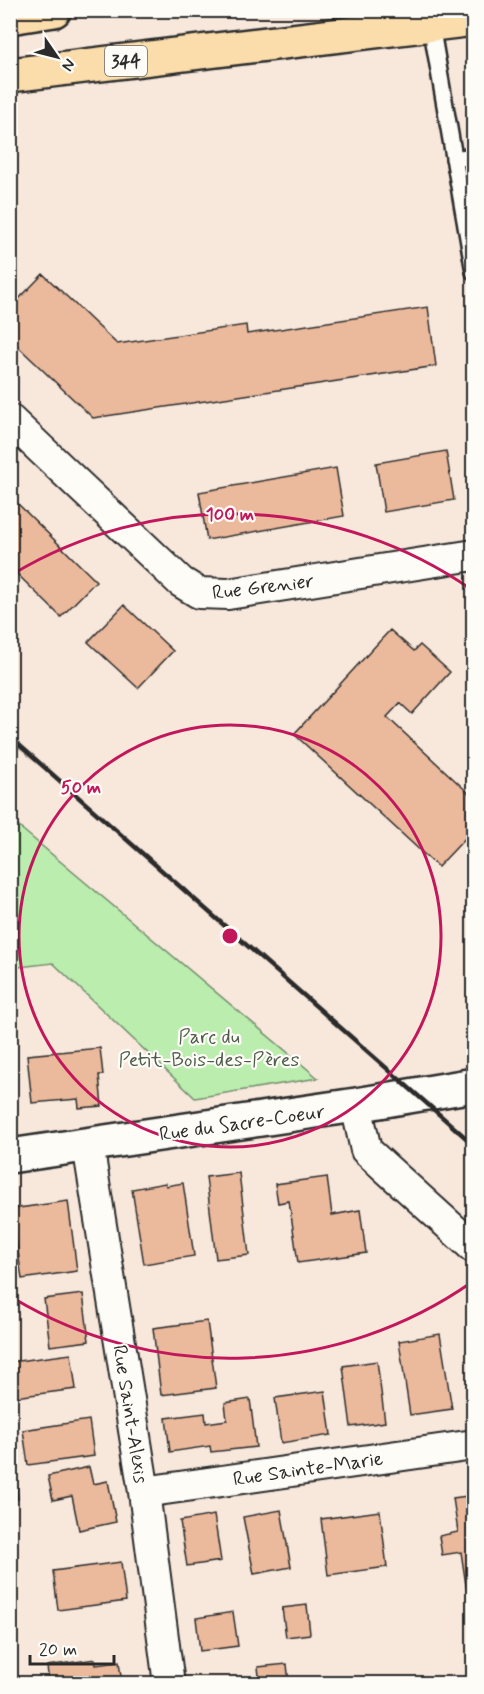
<svg xmlns="http://www.w3.org/2000/svg" width="484" height="1694" font-family="Mynerve,sans-serif">
<rect width="100%" height="100%" fill="#f8e8dc"/>
<filter id="ink" filterUnits="userSpaceOnUse"><feTurbulence type="fractalNoise" baseFrequency=".0167" numOctaves="2"/><feDisplacementMap in="SourceGraphic" scale="12" xChannelSelector="R" yChannelSelector="G"/><feConvolveMatrix kernelMatrix="1 2 1 2 8 2 1 2 1" color-interpolation-filters="sRGB"/></filter>
<g filter="url(#ink)">
<path fill="#baedae" stroke="#728c6c" stroke-width="1.5" d="M 11,820 L 318,1078 L 195,1098 L 53,963 L 11,968 Z"/>
<path fill="#ebb99c" stroke="#2b2b2b" stroke-width="1.5" d="M 43,274 L 117,344 L 246,325 L 247,334 L 428,307 L 436,366 L 93,418 L 10,339 L 10,308 Z
M 446,451 L 454,500 L 384,512 L 376,463 Z
M 336,468 L 344,516 L 207,540 L 199,492 Z
M 10,496 L 96,581 L 61,617 L 10,567 Z
M 124,605 L 173,651 L 138,688 L 88,642 Z
M 390,630 L 414,651 L 420,645 L 450,672 L 412,714 L 400,703 L 387,717 L 474,798 L 474,829 L 438,867 L 294,734 Z
M 100,1048 L 103,1075 L 99,1075 L 102,1106 L 79,1108 L 78,1099 L 32,1103 L 27,1055 Z
M 239,1173 L 249,1255 L 216,1259 L 206,1177 Z
M 327,1177 L 332,1215 L 360,1210 L 366,1253 L 298,1263 L 289,1201 L 278,1203 L 275,1184 Z
M 165,1183 L 166,1186 L 183,1183 L 194,1256 L 144,1264 L 132,1189 Z
M 68,1201 L 77,1271 L 22,1279 L 12,1209 Z
M 83,1294 L 89,1341 L 50,1346 L 44,1299 Z
M 207,1321 L 216,1388 L 161,1395 L 153,1328 Z
M 440,1334 L 452,1409 L 410,1415 L 399,1341 Z
M 71,1354 L 76,1389 L 15,1397 L 11,1362 Z
M 377,1361 L 385,1422 L 351,1427 L 343,1366 Z
M 325,1391 L 331,1435 L 281,1443 L 275,1398 Z
M 250,1399 L 256,1447 L 211,1452 L 210,1446 L 170,1452 L 166,1418 L 205,1413 L 206,1423 L 227,1420 L 225,1403 Z
M 89,1420 L 94,1456 L 28,1465 L 23,1430 Z
M 89,1467 L 93,1484 L 108,1481 L 116,1522 L 79,1530 L 72,1496 L 53,1500 L 48,1476 Z
M 16,1478 L 18,1499 L 10,1500 L 10,1479 Z
M 474,1495 L 474,1591 L 467,1592 L 461,1552 L 442,1555 L 439,1536 L 458,1532 L 453,1498 Z
M 281,1510 L 291,1567 L 254,1574 L 243,1517 Z
M 380,1511 L 387,1567 L 328,1575 L 321,1519 Z
M 214,1515 L 221,1561 L 187,1566 L 180,1521 Z
M 121,1562 L 126,1601 L 58,1610 L 53,1571 Z
M 307,1605 L 310,1634 L 286,1637 L 282,1608 Z
M 233,1612 L 238,1646 L 200,1651 L 196,1618 Z
M 95,1659 L 96,1665 L 119,1662 L 122,1684 L 49,1684 L 47,1666 Z
M 287,1664 L 289,1684 L 260,1684 L 258,1667 Z"/>
<g fill="none" stroke-linecap="round" stroke-linejoin="round">
<g stroke="#2b2b2b" stroke-width="20">
<path id="service" d="M 431,25 L 474,272
M 454,159 L 474,156"/>
</g>
<g stroke="#2b2b2b" stroke-width="34">
<path id="minor" d="M 10,420 L 181,582 L 199,593 L 228,594 L 474,555
M 356,1105 L 366,1150 L 474,1248
M 88,1145 L 144,1492 L 169,1684
M 144,1492 L 474,1445"/>
</g>
<g stroke="#2b2b2b" stroke-width="38">
<path id="tertiary" d="M 10,1156 L 356,1105 L 474,1085"/>
</g>
<g stroke="#2b2b2b" stroke-width="38">
<path id="primary" d="M 10,17 L 54,10
M 10,75 L 474,19"/>
</g>
<use href="#service" stroke="#fdfcf7" stroke-width="15"/>
<use href="#minor" stroke="#fdfcf7" stroke-width="30"/>
<use href="#tertiary" stroke="#fdfcf7" stroke-width="33"/>
<use href="#primary" stroke="#faddab" stroke-width="33"/>
<path stroke="#2b2b2b" stroke-width="4.5" d="M 10,737 L 474,1145"/>
</g>
</g>
<g fill="none" stroke="#c2185b" stroke-width="3">
<circle cx="230" cy="936" r="211"/>
<path d="M472 1282A422 422 0 0 1 13 1298M13 574A422 422 0 0 1 472 590"/>
</g>
<g text-anchor="middle" stroke-width="4.5" stroke-linejoin="round" paint-order="stroke">
<rect fill="#fdfcf7" stroke="#6a6a68" stroke-width="1.5" x="105" y="46" width="42" height="30" rx="4.5"/>
<g font-size="18" font-weight="bold" fill="#2b2b2b">
<text x="126" y="67">344</text>
</g>
<g font-size="20" fill="#2b2b2b" stroke="#fdfcf7">
<text transform="translate(263 586) rotate(-7)" y="7">Rue Grenier</text>
<text transform="translate(242 1122) rotate(-8)" y="7">Rue du Sacre-Coeur</text>
<text transform="translate(131 1414) rotate(81)" y="7">Rue Saint-Alexis</text>
<text transform="translate(308 1468) rotate(-8)" y="7">Rue Sainte-Marie</text>
</g>
<g font-size="20" fill="#4f5c4c" stroke="#fdfcf7">
<text x="209" y="1043">Parc du<tspan x="209" dy="23">Petit-Bois-des-Pères</tspan></text>
</g>
</g>
<circle cx="230" cy="936" r="9" fill="#c2185b" stroke="#fdfcf7" stroke-width="3"/>
<g font-size="18" text-anchor="middle" font-weight="bold" fill="#c2185b" stroke="#fdfcf7" stroke-width="4.5" stroke-linejoin="round" paint-order="stroke">
<text x="230" y="520">100 m</text>
<text x="81" y="793">50 m</text>
</g>
<rect width="484" height="1694" fill="none" stroke="#fdfcf7" stroke-width="36"/>
<rect x="18" y="18" width="448" height="1658" fill="none" stroke="#2b2b2b" stroke-width="2" filter="url(#ink)"/>
<g transform="translate(57 57) rotate(125)" stroke="#fdfcf7" stroke-width="4.5" paint-order="stroke">
<path d="M0-4.5L10 22L0 15L-10 22Z" fill="#2b2b2b"/>
<text y="-9" font-size="16" font-weight="bold" text-anchor="middle" fill="#2b2b2b">N</text>
</g>
<path d="M30 1655v9h84v-9" fill="none" stroke="#2b2b2b" stroke-width="3"/>
<text x="39" y="1655" font-size="18" fill="#2b2b2b" stroke="#fdfcf7" stroke-width="4.5" paint-order="stroke">20 m</text>
</svg>
